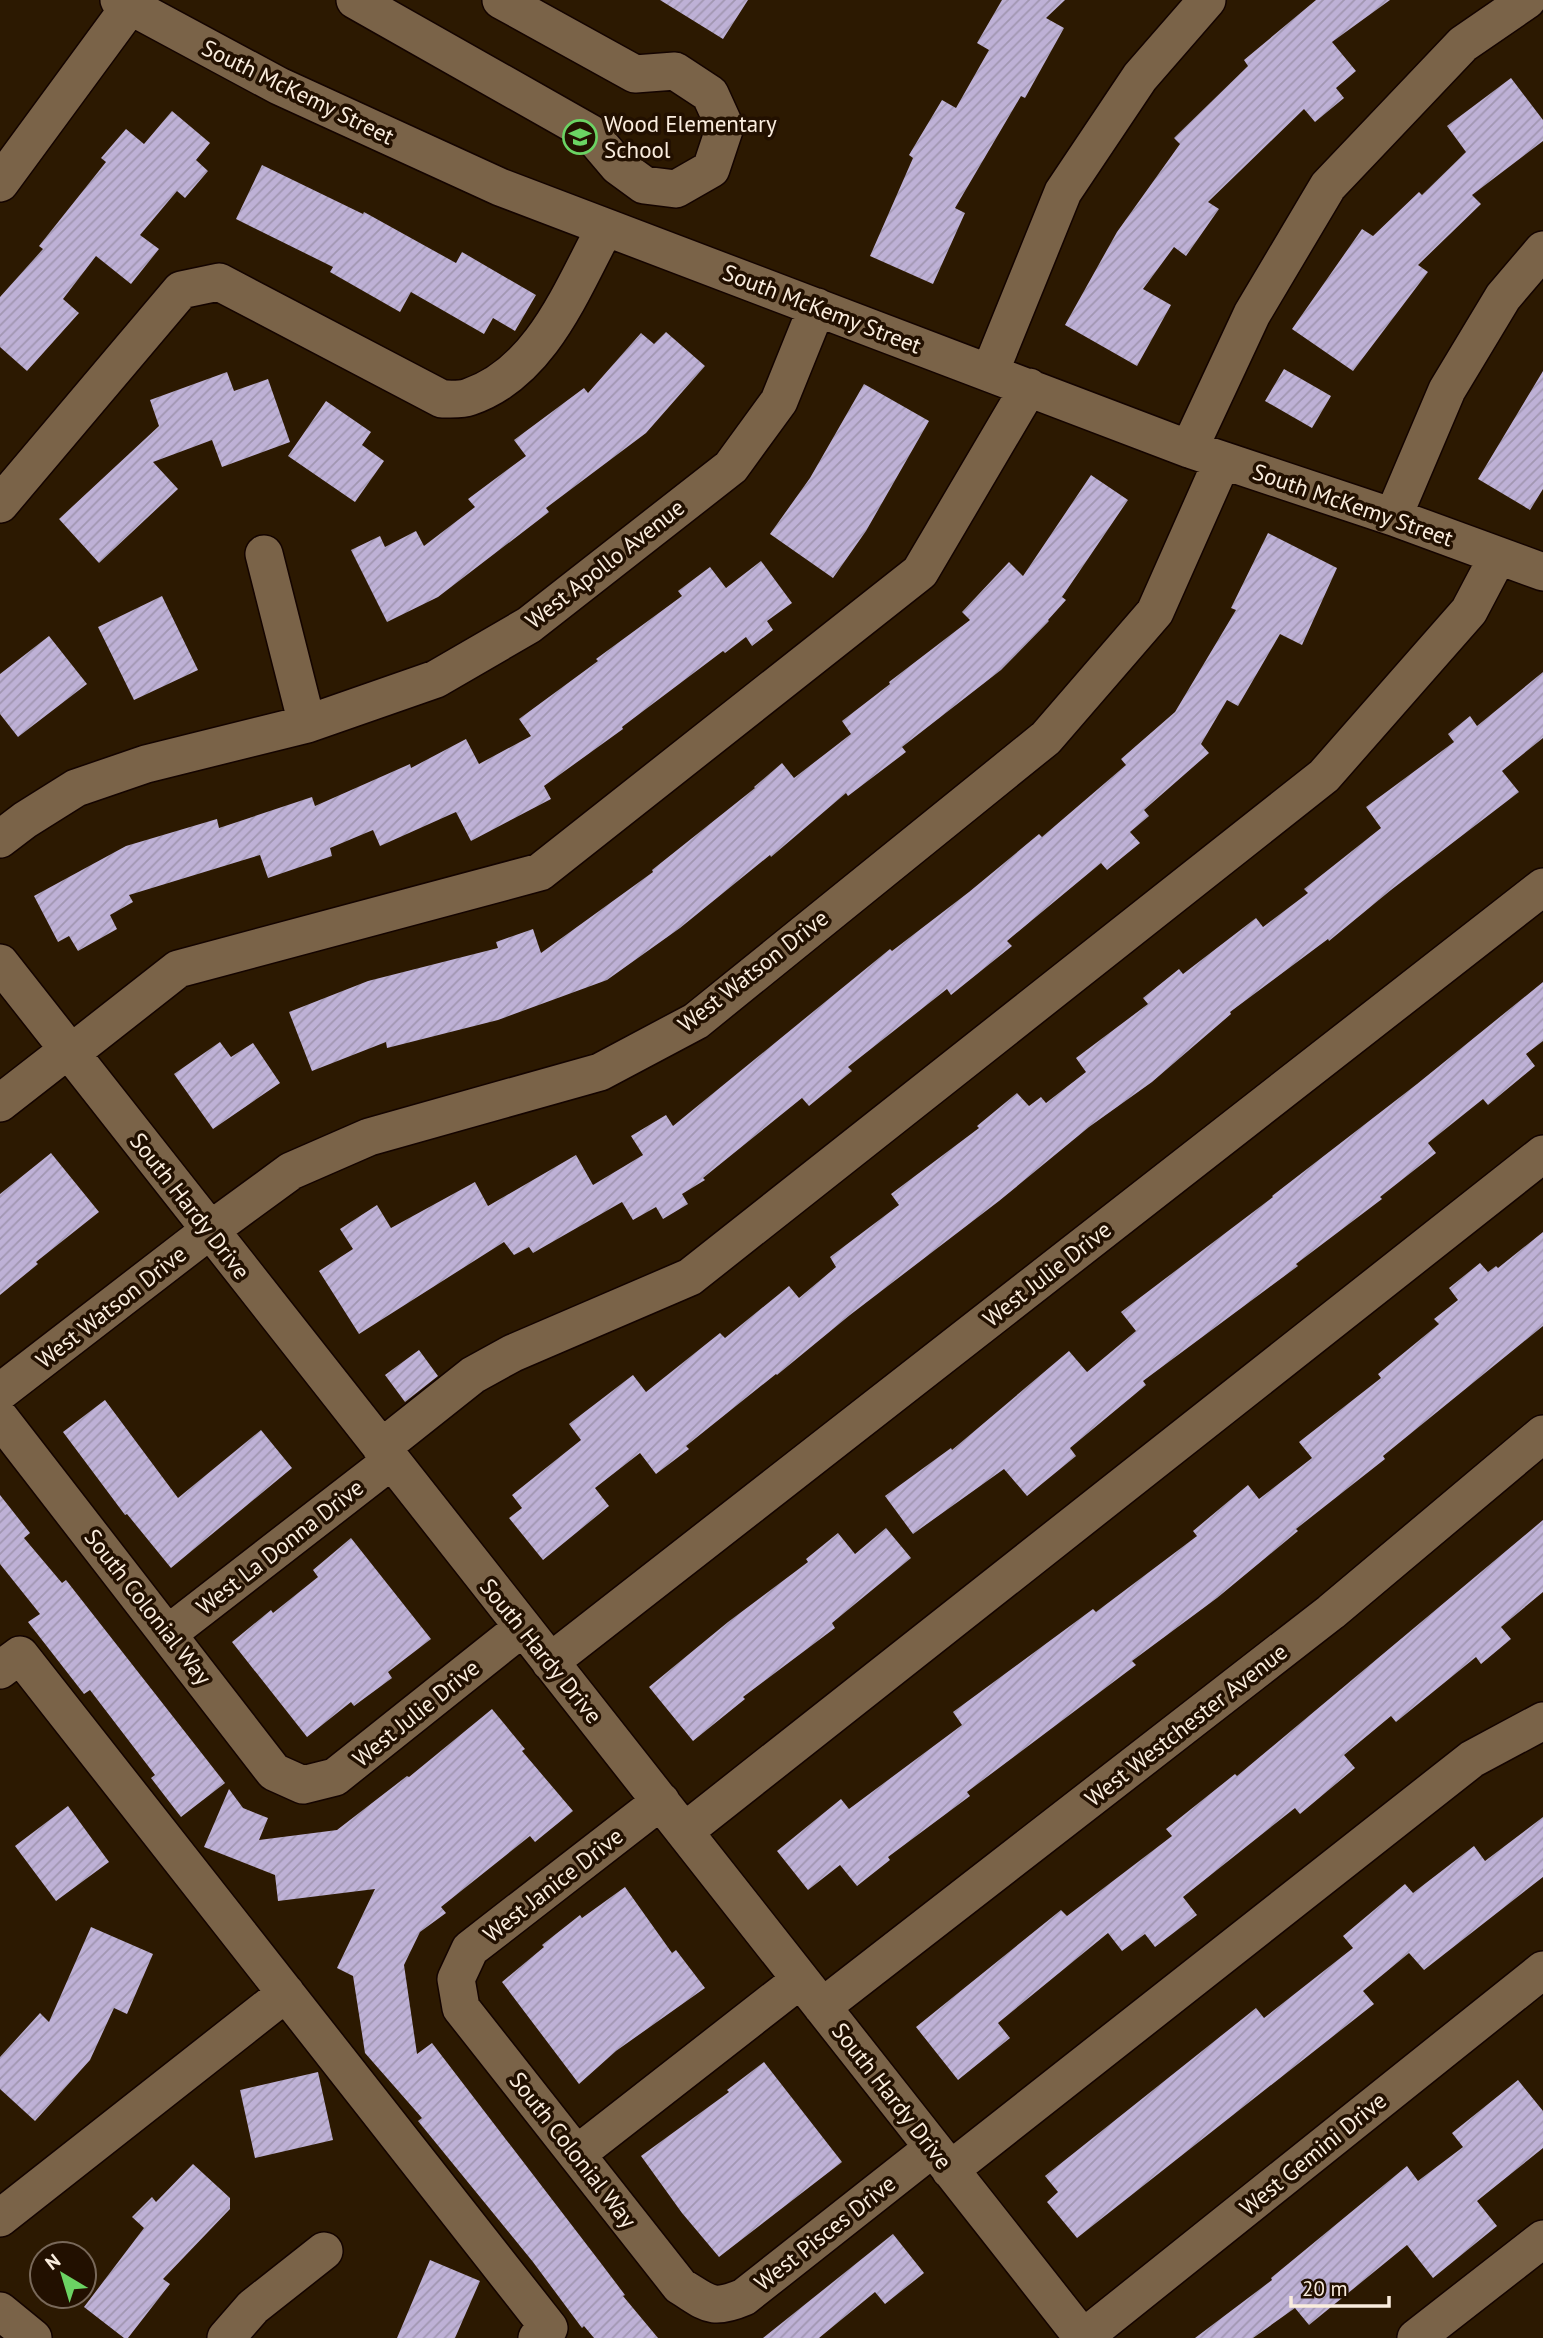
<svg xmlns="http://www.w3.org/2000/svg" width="1543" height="2338" font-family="'PT Sans',sans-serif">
<defs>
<pattern id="building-hatch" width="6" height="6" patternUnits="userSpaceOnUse" patternTransform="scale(1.75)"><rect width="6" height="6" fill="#beb1d6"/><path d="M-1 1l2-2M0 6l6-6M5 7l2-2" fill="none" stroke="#a196b1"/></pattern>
</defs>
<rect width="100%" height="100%" fill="#2c1901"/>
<path fill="url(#building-hatch)" d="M 660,0 L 748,0 L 723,39 Z
M 1002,0 L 1065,0 L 1046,18 L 1064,28 L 1025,98 L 1021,96 L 955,208 L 965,213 L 933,284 L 870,256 L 913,158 L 909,155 L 942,100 L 956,108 L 989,50 L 977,43 Z
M 1316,0 L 1390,0 L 1332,42 L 1356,71 L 1336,88 L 1344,98 L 1315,122 L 1304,109 L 1208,202 L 1219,209 L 1186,256 L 1174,247 L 1143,289 L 1171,305 L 1137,366 L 1065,325 L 1117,232 L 1180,144 L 1174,138 L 1248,66 L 1244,60 Z
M 1511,78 L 1543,120 L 1543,141 L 1472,195 L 1481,204 L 1418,265 L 1428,272 L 1353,371 L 1292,329 L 1362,229 L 1373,236 L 1419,192 L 1422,195 L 1466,152 L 1447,126 Z
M 172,111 L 210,143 L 196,160 L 208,171 L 185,198 L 177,191 L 140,235 L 159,249 L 131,284 L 96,256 L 63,299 L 79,313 L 27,371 L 0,347 L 0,297 L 43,249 L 39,246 L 106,162 L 101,158 L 126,129 L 144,144 Z
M 262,165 L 363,214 L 364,212 L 456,263 L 462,252 L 536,295 L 515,331 L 493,318 L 484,334 L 411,292 L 400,312 L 330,272 L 333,267 L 236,219 Z
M 666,332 L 705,366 L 646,433 L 546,508 L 549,512 L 438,597 L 387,622 L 351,550 L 380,536 L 385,547 L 416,531 L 424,546 L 475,507 L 468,499 L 526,456 L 514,440 L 584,388 L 588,393 L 641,333 L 654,344 Z
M 1284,369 L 1331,396 L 1312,428 L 1265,401 Z
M 1543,371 L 1543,489 L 1530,510 L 1478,479 Z
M 227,372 L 234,391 L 268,379 L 290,442 L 222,467 L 212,440 L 153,462 L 178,489 L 99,563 L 59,519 L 159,426 L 150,400 Z
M 864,384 L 929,421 L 866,531 L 833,578 L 770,534 L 810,478 Z
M 326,401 L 371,432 L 362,445 L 384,461 L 355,502 L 288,456 Z
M 1091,475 L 1128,500 L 1062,597 L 1066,600 L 1048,620 L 1049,621 L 1001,670 L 902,747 L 906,752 L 848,796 L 846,793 L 771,857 L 770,855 L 680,928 L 607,980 L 498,1020 L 387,1048 L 386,1042 L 312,1071 L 289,1012 L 368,981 L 498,948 L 496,942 L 533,929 L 541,953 L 653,872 L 652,870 L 755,788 L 754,787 L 782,763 L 794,778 L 851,734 L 842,721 L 890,684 L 889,682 L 970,620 L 962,612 L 1009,562 L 1023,576 Z
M 1268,533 L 1337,568 L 1302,645 L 1280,634 L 1238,706 L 1227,700 L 1201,744 L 1209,753 L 1144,810 L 1149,816 L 1130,832 L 1140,843 L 1107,870 L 1101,863 L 1007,941 L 1012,946 L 951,995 L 947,989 L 848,1067 L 852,1071 L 809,1106 L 802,1098 L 703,1178 L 705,1180 L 682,1194 L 688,1204 L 663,1219 L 656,1207 L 633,1220 L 622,1202 L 533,1253 L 529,1247 L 514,1255 L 504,1242 L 359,1334 L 319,1271 L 353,1249 L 340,1229 L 377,1205 L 391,1228 L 475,1182 L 488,1206 L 576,1155 L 593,1185 L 643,1155 L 631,1136 L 666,1115 L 673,1126 L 890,949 L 892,951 L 969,892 L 1039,834 L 1042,837 L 1126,765 L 1121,759 L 1175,712 L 1236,610 L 1231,608 Z
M 761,561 L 792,603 L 767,621 L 773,630 L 752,646 L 746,637 L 725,653 L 723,651 L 622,727 L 623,729 L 544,786 L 551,799 L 471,841 L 456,812 L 380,846 L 373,830 L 330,848 L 332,856 L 268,878 L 260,855 L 129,895 L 133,902 L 110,915 L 117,929 L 78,951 L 69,936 L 58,942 L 34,896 L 126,846 L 217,819 L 219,828 L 312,797 L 315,806 L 410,764 L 411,768 L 466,739 L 479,764 L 531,736 L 519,719 L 598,661 L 596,659 L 682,596 L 678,591 L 710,567 L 726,588 Z
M 162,596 L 198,670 L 134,700 L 98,627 Z
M 49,636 L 87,684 L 18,737 L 0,714 L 0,674 Z
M 1543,672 L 1543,738 L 1502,771 L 1519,792 L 1391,890 L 1329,941 L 1328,939 L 1230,1012 L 1231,1014 L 1152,1082 L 1089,1127 L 999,1201 L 850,1315 L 777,1375 L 776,1374 L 686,1446 L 689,1449 L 656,1474 L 640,1453 L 595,1488 L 609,1506 L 543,1560 L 509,1518 L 522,1508 L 512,1495 L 581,1440 L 569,1424 L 633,1375 L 646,1392 L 720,1333 L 725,1338 L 789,1286 L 799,1298 L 836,1267 L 830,1257 L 899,1205 L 891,1194 L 979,1128 L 977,1126 L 1017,1093 L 1029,1106 L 1041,1097 L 1046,1103 L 1086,1072 L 1076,1058 L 1148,1004 L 1143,998 L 1179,969 L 1183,974 L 1256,918 L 1263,927 L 1308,893 L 1304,889 L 1381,828 L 1366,807 L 1454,742 L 1448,734 L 1470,716 L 1477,726 Z
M 1543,982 L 1543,1041 L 1526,1054 L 1535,1066 L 1488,1105 L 1483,1099 L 1428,1143 L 1436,1153 L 1380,1197 L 1382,1199 L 1296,1264 L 1298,1266 L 1143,1381 L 1146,1385 L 1070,1448 L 1076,1456 L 1027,1496 L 1004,1469 L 913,1534 L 885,1496 L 951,1448 L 952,1450 L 1069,1351 L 1087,1372 L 1136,1331 L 1121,1312 L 1273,1197 L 1272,1196 L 1417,1084 Z
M 220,1042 L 231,1057 L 253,1043 L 280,1083 L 213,1129 L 174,1074 Z
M 51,1153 L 99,1212 L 36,1262 L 38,1264 L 0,1295 L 0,1194 Z
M 1543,1232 L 1543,1326 L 1383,1456 L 1385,1459 L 1296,1529 L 1298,1531 L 1217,1598 L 1132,1661 L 1136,1665 L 967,1792 L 970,1796 L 888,1857 L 890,1860 L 857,1886 L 840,1865 L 808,1890 L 777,1851 L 841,1799 L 849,1809 L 962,1725 L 953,1712 L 1093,1609 L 1096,1612 L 1197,1536 L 1193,1531 L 1248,1485 L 1259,1499 L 1312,1458 L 1299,1442 L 1381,1378 L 1378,1374 L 1439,1324 L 1434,1319 L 1458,1300 L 1449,1288 L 1480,1263 L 1488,1272 L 1496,1266 L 1498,1268 Z
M 419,1350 L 438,1376 L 405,1402 L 385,1375 Z
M 105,1400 L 178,1498 L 261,1430 L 292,1468 L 171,1568 L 127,1514 L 125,1515 L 63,1432 Z
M 0,1495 L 30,1533 L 24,1538 L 62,1583 L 66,1580 L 225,1783 L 181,1817 L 151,1778 L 155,1775 L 90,1690 L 84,1694 L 28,1622 L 40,1614 L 0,1564 Z
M 1543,1520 L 1543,1592 L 1501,1627 L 1511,1639 L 1481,1664 L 1476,1657 L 1396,1722 L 1391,1716 L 1344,1755 L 1355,1768 L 1300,1814 L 1295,1808 L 1183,1897 L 1197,1915 L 1155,1947 L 1145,1934 L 1122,1951 L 1108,1933 L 998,2023 L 1010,2038 L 958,2080 L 916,2027 L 1061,1910 L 1067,1916 L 1172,1836 L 1166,1829 L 1235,1774 L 1237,1776 Z
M 886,1528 L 911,1558 L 832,1623 L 835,1628 L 743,1697 L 745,1699 L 693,1741 L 649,1687 L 728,1622 L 808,1562 L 806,1559 L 838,1533 L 855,1554 Z
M 351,1538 L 431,1639 L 388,1672 L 392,1678 L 354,1706 L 351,1702 L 307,1737 L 232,1642 L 271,1610 L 273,1613 L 318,1577 L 313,1570 Z
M 492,1709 L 525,1749 L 522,1751 L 573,1811 L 535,1842 L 530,1836 L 441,1907 L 446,1913 L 420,1932 L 404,1965 L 417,2054 L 432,2043 L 600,2262 L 625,2295 L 623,2296 L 658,2338 L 594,2338 L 584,2326 L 582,2328 L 533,2262 L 418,2121 L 422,2118 L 365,2053 L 353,1976 L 337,1968 L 375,1889 L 278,1901 L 275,1875 L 204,1847 L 229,1789 L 243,1808 L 268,1818 L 259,1840 L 337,1830 L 407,1776 L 409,1777 Z
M 68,1806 L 109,1862 L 56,1901 L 15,1846 Z
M 1543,1817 L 1543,1877 L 1424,1970 L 1409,1953 L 1363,1991 L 1374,2004 L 1077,2238 L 1047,2202 L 1058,2192 L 1045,2176 L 1256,2008 L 1264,2018 L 1353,1948 L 1343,1936 L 1405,1884 L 1413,1893 L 1474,1846 L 1485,1861 Z
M 625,1887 L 672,1953 L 676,1950 L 705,1988 L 616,2051 L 579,2084 L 502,1982 L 544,1947 L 542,1945 L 580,1915 L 582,1918 Z
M 91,1927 L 153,1954 L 127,2014 L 114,2008 L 90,2060 L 35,2121 L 0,2089 L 0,2057 L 40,2013 L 49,2022 Z
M 764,2062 L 842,2162 L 719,2257 L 682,2213 L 641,2156 L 729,2092 L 727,2090 Z
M 318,2072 L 333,2140 L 255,2158 L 240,2090 Z
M 1518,2080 L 1543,2111 L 1543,2148 L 1477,2201 L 1497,2226 L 1433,2278 L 1407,2245 L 1309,2325 L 1295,2308 L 1253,2338 L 1195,2338 L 1272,2280 L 1271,2278 L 1407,2166 L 1418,2181 L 1463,2147 L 1452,2133 Z
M 193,2164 L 230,2198 L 230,2209 L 163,2279 L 170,2284 L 128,2338 L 124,2338 L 84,2307 L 144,2228 L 132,2217 L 152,2197 L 156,2202 Z
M 893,2234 L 924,2273 L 885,2304 L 875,2292 L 819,2338 L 763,2338 Z
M 430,2260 L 480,2281 L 455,2338 L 397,2338 Z"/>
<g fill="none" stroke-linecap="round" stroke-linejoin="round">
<g stroke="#140400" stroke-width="40">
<path id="minor" d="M 119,0 L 279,86 L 500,187 L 1189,449 L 1393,517 L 1543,572
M 355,0 L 590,133 L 618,166 L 644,185 L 676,189 L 711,169 L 725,127 L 710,94 L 675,71 L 635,74 L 501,0
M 0,183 L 130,6
M 990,372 L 1063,192 L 1140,77 L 1207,0
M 1189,449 L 1252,314 L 1328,186 L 1463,44 L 1527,0
M 0,504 L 181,290 L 219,282 L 442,399 C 450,399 461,400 469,397 C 541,373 572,289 605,228
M 1393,517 L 1447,390 L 1503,297 L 1543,250
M 264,554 L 307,724
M 0,839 L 25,820 L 76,788 L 146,764 L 307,724 L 436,679 L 529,625 L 731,467 L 779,401 L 817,307
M 0,963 L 1083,2338
M 71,1053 L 178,969 L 540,872 L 920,572 L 1029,387
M 0,1103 L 68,1050
M 0,1392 L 209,1231 L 291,1171 L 369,1137 L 600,1072 L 696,1021 L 1046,738 L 1155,612 L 1222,461
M 0,1418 L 274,1772 L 303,1785 L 335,1777 L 522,1628
M 381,1448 L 473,1375 L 513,1353 L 690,1277 L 1324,776 L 1469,611 L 1498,556
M 169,1633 L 391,1461
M 550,1662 L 1543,887
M 0,1670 L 20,1655 L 549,2328 L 537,2338
M 661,1801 L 470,1949 L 456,1979 L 461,2008 L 680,2286 C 708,2303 711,2311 744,2297 L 933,2148
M 685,1831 L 1543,1154
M 822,2007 L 1331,1612 L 1543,1434
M 577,2154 L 800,1980
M 950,2170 L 1472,1759 L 1543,1721
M 0,2218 L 286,1993
M 0,2311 L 33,2338
M 226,2338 L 253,2307 L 324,2251
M 1083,2338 L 1543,1970
M 1416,2338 L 1543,2239"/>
</g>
<use href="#minor" stroke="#7a6348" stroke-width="37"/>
</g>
<defs>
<g id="school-ring" transform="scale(1.75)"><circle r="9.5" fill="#221000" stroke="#6bd363" stroke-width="1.5"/><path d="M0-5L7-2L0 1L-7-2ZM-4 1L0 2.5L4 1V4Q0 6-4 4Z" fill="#6bd363"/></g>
</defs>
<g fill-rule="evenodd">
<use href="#school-ring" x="580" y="137"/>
</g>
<g text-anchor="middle" stroke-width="7" stroke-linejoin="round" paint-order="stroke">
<g font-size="23" fill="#faedde" stroke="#221000">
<text transform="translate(298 92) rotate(26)" y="8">South McKemy Street</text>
<text transform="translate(822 309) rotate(21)" y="8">South McKemy Street</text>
<text transform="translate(1353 505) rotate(19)" y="8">South McKemy Street</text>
<text transform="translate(605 564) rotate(-38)" y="8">West Apollo Avenue</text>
<text transform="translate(753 971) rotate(-38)" y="8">West Watson Drive</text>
<text transform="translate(190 1206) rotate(52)" y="8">South Hardy Drive</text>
<text transform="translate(1047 1274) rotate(-38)" y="8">West Julie Drive</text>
<text transform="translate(111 1307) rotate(-38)" y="8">West Watson Drive</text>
<text transform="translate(280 1547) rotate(-38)" y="8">West La Donna Drive</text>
<text transform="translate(148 1607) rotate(52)" y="8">South Colonial Way</text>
<text transform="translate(541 1651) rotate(51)" y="8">South Hardy Drive</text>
<text transform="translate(416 1713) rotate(-39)" y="8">West Julie Drive</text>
<text transform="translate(1186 1725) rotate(-38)" y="8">West Westchester Avenue</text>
<text transform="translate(553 1885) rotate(-38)" y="8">West Janice Drive</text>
<text transform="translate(892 2096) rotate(52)" y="8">South Hardy Drive</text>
<text transform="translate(573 2150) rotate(52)" y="8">South Colonial Way</text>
<text transform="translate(1313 2154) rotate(-39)" y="8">West Gemini Drive</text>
<text transform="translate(825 2233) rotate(-38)" y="8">West Pisces Drive</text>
</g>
<g font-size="23" fill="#faedde" stroke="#221000" text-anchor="start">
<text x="604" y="132">Wood Elementary<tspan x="604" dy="26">School</tspan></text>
</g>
</g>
<g transform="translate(63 2275) rotate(322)"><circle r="33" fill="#221000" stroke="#786859" stroke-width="2"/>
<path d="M0-5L12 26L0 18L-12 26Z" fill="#6bd363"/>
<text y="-10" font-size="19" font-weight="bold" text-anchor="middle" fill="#faedde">N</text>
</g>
<path d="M1291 2296v10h98v-10" fill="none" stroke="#faedde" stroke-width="3.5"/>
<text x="1302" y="2296" font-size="21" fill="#faedde" stroke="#221000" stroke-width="5" paint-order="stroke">20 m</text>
</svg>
